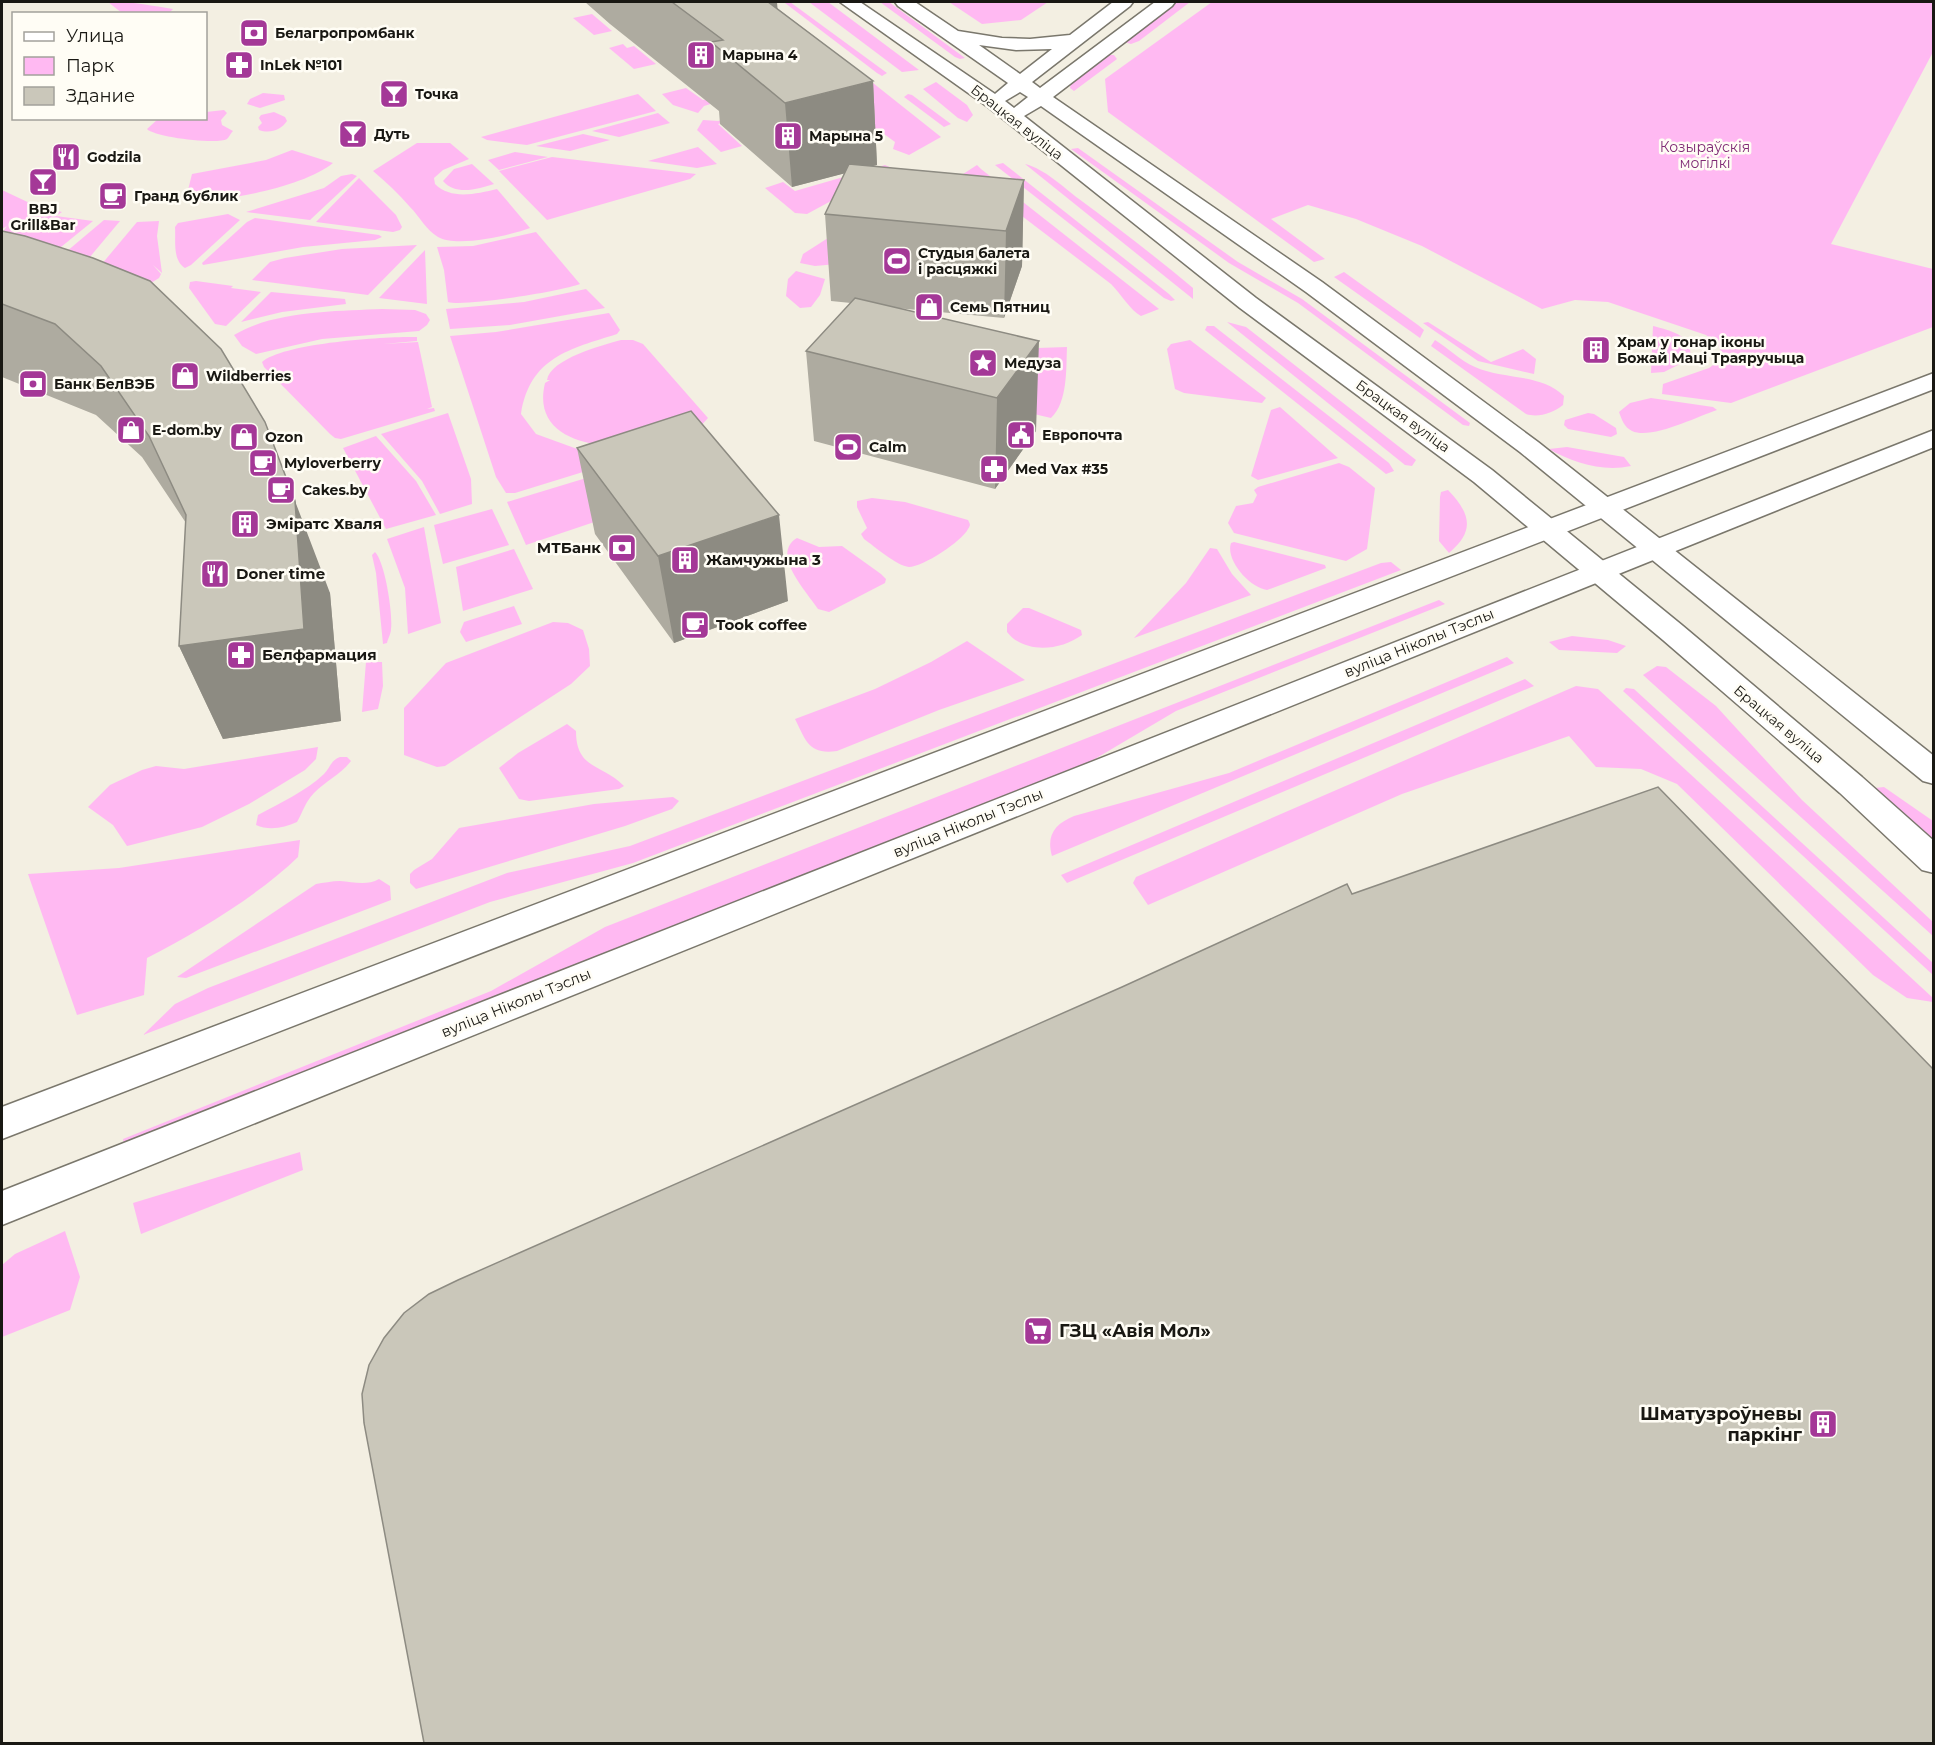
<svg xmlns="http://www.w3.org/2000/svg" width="1935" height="1745" font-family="Montserrat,sans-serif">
<rect width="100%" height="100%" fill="#f3efe2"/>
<path fill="#ffb9f2" d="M 108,2 C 130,1 151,6 173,9 L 169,13 L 122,13 Z
M 790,2 L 887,73 L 882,76 L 877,73 L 785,3 Z
M 809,2 L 828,2 L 919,70 L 902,72 Z
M 880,2 L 889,2 L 965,58 L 960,59 L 955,57 Z
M 949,2 L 1048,2 L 1021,20 L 982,24 Z
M 1177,2 L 1190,2 L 1139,41 L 1131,44 L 1124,42 Z
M 1212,2 L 1933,2 L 1933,52 L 1831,244 L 1933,269 L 1933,327 L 1731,403 L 1662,394 L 1663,384 L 1709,368 L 1723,358 L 1719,346 L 1706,335 L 1608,302 L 1575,300 L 1542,309 L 1422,246 L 1356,219 L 1308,205 L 1271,219 L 1325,259 L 1314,262 L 1108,112 L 1105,79 Z
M 592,14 L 612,31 L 594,35 L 573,18 Z
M 623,44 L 627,48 L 634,46 L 656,64 L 634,69 L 609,48 Z
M 1108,55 L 1114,55 L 1117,59 L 1074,91 L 1070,88 L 1071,83 Z
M 936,82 L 967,105 L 973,115 L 967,122 L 958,118 L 923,89 Z
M 873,83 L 941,137 L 909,155 L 893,149 L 895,142 L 884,134 L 868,128 Z
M 686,88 L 703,100 L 713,98 L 717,102 L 704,106 L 698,113 L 673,105 L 662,94 Z
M 263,93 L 284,95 L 285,100 L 260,108 L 247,104 L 250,99 Z
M 638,94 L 656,111 L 527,145 L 487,140 L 481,137 Z
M 908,94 L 912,95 L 951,124 L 944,127 L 904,97 Z
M 224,110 L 227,113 L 221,120 L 222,125 L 233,131 C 231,133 229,137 227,139 C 217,145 154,137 147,129 L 158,119 L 206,118 L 206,112 Z
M 274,112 L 285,117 L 287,121 C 281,130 270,134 259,130 L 258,127 L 262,123 L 259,118 L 261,115 Z
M 658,113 L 670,123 L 619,137 L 592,131 Z
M 735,117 L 736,119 L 718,124 L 742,146 L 721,152 L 697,130 L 703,120 L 718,121 Z
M 583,134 L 610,140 L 570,151 L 536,146 Z
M 417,143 L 450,143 L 469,159 L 443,170 L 434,178 L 435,184 C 451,200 476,194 497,189 L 530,228 C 511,235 457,248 438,237 C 426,230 420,217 410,207 C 399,194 386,182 373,171 Z
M 698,147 L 717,164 L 697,168 L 648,161 Z
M 1078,148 L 1238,262 L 1302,299 L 1470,423 L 1469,426 L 1463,425 L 1298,303 L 1229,263 L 1071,149 Z
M 292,150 L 333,163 C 304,187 223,202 185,202 L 192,174 L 266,160 Z
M 515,152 L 548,157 L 499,170 L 488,160 Z
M 552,157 L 696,174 L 690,179 L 547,220 L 499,171 Z
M 1003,163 L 1169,294 L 1175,300 L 1171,301 L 1164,298 L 995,165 Z
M 472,164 L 494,184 C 479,189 455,196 443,181 L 454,169 Z
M 1025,164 C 1045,169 1063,187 1079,199 C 1118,228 1156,257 1193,288 L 1193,299 Z
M 885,165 L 892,168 L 807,214 L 795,213 L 765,188 L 783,182 L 795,191 Z
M 977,165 L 981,169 L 1159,309 L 1141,316 C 1131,311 1120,293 1111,284 L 997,197 L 960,176 Z
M 352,174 L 357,176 L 310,220 L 246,212 L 324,188 L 341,176 Z
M 359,178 L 396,215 L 402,227 L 400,230 L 393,232 L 316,222 Z
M 2,190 L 36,206 L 62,212 L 56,216 L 93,221 L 45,260 L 2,233 L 7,226 L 28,214 L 2,229 Z
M 228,214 L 240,220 L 191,265 L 185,268 C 172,260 176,240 175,227 L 178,223 Z
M 255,218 L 379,235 L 382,237 L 375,240 L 303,247 L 203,265 L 202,263 L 247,222 Z
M 104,220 L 120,221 L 64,288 L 66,252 Z
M 159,221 L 157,236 L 162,273 L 153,265 L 161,274 L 159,278 L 151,283 L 96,271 L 137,222 Z
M 536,232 L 580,284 C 562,291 465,307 448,302 L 444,270 L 437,247 L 473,246 Z
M 828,238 L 837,264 L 815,266 L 800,263 L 803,254 Z
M 417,245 L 368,295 L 252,280 L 270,262 L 285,258 L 342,249 Z
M 425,250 L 427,304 L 379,298 Z
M 796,271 L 825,279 L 820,295 L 811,307 L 800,308 L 786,296 L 788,279 Z
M 1344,272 L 1418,325 L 1424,330 L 1420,338 L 1334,277 Z
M 196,281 L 233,286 L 231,288 L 261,292 L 226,326 L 215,324 L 189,288 L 190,282 Z
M 586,289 L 605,308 L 510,325 L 450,329 L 446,309 L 524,302 Z
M 271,292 L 345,299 L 346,304 L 282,312 L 241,322 Z
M 382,309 L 415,310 L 426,314 L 430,320 L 427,325 L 419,331 L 322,339 L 256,354 L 242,346 L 234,335 C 273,311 337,311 382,309 Z
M 609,313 L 620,330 L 617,334 C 570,349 530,357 521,414 L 536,434 L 591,454 L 583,472 L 515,493 L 506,493 L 496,477 L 450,336 L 496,332 Z
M 1227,322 L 1246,327 L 1416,460 L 1412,466 L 1405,465 Z
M 1428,322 L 1491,362 L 1523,349 L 1536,359 L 1534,374 L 1478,361 L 1423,323 Z
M 1207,326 L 1214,326 L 1219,330 L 1389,463 L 1394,471 L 1386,474 L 1205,330 Z
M 1653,326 C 1671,331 1694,335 1690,359 L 1664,372 L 1651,373 Z
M 417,337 L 417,341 L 383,344 L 418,342 L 432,407 L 427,409 L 434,408 L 435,411 L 341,439 L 335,438 L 330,434 L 264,367 L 262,362 C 283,343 386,336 417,337 Z
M 621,340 L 633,340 L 643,344 L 708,418 L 698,429 L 602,445 C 566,441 535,424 545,383 L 550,380 L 547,380 C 550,359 603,345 621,340 Z
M 1190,340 L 1266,398 L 1262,403 L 1184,393 L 1175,389 L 1167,349 L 1171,344 Z
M 1435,340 C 1448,348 1461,361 1475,367 C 1504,380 1540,373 1564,396 L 1563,405 C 1553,413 1538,418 1526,414 L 1431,346 Z
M 1067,347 C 1066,369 1068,402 1051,418 L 979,401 L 1008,349 Z
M 1651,398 L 1713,407 L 1717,410 C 1696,417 1651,440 1632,431 C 1624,427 1622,420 1619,412 L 1630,403 Z
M 1280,407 L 1338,458 L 1258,480 L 1251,476 L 1271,410 Z
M 448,413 L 471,479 L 472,504 L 440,514 L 422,481 L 381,434 Z
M 1588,413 L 1594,414 L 1616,428 L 1617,434 L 1611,437 L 1568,429 L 1564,425 L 1565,420 Z
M 376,436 L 416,481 L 436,515 L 386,529 L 343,448 Z
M 1567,447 L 1624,457 L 1631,466 C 1603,472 1573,463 1549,449 Z
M 1339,463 L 1349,467 L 1375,488 L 1367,549 L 1346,561 L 1234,533 L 1228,523 L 1236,506 L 1253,503 L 1257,495 L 1254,490 L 1258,487 Z
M 606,472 L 636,508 L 526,545 L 507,502 Z
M 1448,490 C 1471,514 1475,531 1449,553 L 1439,541 L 1440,497 L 1441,492 Z
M 872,498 L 905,502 L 968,520 C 970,524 971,525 968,529 C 962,541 923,567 909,567 C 897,566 874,546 864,539 L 861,534 L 867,528 L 857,507 L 857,501 Z
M 492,509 L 509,545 L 443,564 L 434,525 Z
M 424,527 L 441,623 L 408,634 L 405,588 L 387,539 Z
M 797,538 L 819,547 L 842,546 L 881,574 L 886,579 L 885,583 L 829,612 L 818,609 C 807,592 770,554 797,538 Z
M 1234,542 L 1325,565 L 1326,568 L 1267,590 C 1250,588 1225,560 1231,543 Z
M 1210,548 L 1217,549 L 1232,574 L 1251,595 L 1134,638 L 1186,583 Z
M 514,549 L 533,589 L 463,611 L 456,567 Z
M 375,552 C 385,562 393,614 391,629 C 391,634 388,638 387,643 L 383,644 L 376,573 L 372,555 Z
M 1391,562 L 1401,570 L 633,863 L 490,902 L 143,1035 L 175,1004 L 208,988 L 507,873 L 630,846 L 1381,563 Z
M 1439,600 L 1445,604 L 1176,711 L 1088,763 L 125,1148 L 123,1139 L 491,991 L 605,927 Z
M 514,606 L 522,624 L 466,642 L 460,632 L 464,622 Z
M 1023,608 L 1029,608 L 1081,630 L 1082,635 C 1060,651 1024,654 1007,632 L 1007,624 Z
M 553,622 L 568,623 L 583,630 L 589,649 L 590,666 L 571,684 L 445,766 L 437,767 L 404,755 L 404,708 L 446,663 Z
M 1572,636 L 1608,640 L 1626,646 L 1617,653 L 1559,650 L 1549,642 Z
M 967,641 L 1025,680 L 939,710 L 837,751 C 809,755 806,741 795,719 L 875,689 L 931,662 Z
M 1507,657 L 1514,663 L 1052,856 C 1046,835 1055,824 1074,816 L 1229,773 Z
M 366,662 L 382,662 L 383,686 L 378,709 L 362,712 Z
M 1657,666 L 1666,667 L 1716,706 L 1802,800 L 1933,922 L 1933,936 L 1643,675 Z
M 1525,679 L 1534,686 L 1067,883 L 1061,875 Z
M 1576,686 L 1598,689 L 1933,998 L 1933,1002 L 1907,998 L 1873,975 L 1677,784 L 1641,769 L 1596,767 L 1569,736 L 1402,794 L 1148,905 L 1133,883 L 1136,877 Z
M 1626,688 L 1634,689 L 1933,963 L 1933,975 L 1623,691 Z
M 567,724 L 576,731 C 576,770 603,764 624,786 L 619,789 L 529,801 L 519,799 L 499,768 L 518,753 Z
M 318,747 L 316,759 L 305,770 L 249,804 L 202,827 L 127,846 L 113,825 L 88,807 L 110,785 L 142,770 L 156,766 L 184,769 Z
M 340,757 L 347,757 L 351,761 C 341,774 326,781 314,793 C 305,802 303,812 297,822 C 284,828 269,831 256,825 L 258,815 C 280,803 306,791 324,774 C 330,768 331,760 340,757 Z
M 1884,787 L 1933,821 L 1933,840 L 1875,788 Z
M 673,797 L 679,801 L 672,809 L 625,826 L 416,889 L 410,883 L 410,874 L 414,870 L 432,859 L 459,828 L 594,804 Z
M 300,840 L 298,857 C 259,895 196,933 147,958 L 144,995 L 77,1015 L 28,874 L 119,868 Z
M 379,879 L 390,886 L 391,900 L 186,978 L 177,977 L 316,884 C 323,883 332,881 340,881 C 353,882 367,886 379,879 Z
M 300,1152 L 303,1170 L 141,1234 L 133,1203 Z
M 65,1231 L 80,1277 L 70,1310 L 2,1337 L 2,1265 L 15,1254 Z"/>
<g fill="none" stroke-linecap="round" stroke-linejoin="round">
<g stroke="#7a776c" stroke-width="3">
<path id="tertiary" d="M 840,2 L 860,2 L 995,94 L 1008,83 L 898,6 L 895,2 L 915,2 L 958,31 L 1002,38 L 1030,39 L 1070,35 L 1113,2 L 1133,2 L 1130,6 L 1032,82 L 1040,88 L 1155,2 L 1175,2 L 1172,6 L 1053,97 L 1322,282 L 1538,442 L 1934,756 L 1934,784 L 1923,781 L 1520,452 L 1306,292 L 1041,106 L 1024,116 L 1256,298 L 1492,470 L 1683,626 L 1862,777 L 1934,841 L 1934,873 L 1922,870 L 1840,793 L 1663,640 L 1474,482 L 1240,308 L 988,107 ZM 979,45 L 1016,50 L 1052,49 L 1020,74 ZM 1020,92 L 1028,97 L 1014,108 L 1005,101 Z"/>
</g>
<g stroke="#7a776c" stroke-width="3">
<path id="secondary" d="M 1934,373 L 1934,389 L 2,1139 L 2,1107 Z
M 1934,430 L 1934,447 L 2,1225 L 2,1191 Z"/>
</g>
<use href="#tertiary" fill="#fff" fill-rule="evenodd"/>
<use href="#secondary" fill="#fff" fill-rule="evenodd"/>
</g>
<path fill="#aeaba0" d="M 585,2 L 777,2 L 777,8 L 873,81 L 877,165 L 871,166 L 1024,180 L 1022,266 L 1004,318 L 896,308 L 1036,431 L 995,489 L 814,441 L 806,351 L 851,303 L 831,301 L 825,214 L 845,173 L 792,187 L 720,124 L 719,111 L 610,24 Z
M 2,231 L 330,593 L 341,721 L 223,739 L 179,646 L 186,523 L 142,457 L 96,415 L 2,377 Z
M 577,448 L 788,601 L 674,643 L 595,534 Z"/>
<path fill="#8d8b82" d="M 766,2 L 777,2 L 783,78 Z
M 873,81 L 877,165 L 792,187 L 785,103 Z
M 1024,180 L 1022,266 L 1004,318 L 1006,231 Z
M 1039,341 L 1036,431 L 995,489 L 997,398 Z
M 295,501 L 330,593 L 341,721 L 223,739 L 179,646 Z
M 779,515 L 788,601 L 674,643 L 658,556 Z"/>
<path fill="#cac7ba" stroke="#8d8b82" stroke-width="1.5" d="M 672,2 L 768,2 L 873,81 L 785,103 L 711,42 L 723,40 Z
M 849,164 L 1024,180 L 1006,231 L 825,214 Z
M 2,231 L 25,236 L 93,258 L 150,281 L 221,349 L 265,422 L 295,501 L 304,629 L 179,646 L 186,515 L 149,436 L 101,366 L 55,324 L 2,304 Z
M 855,298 L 1039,341 L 997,398 L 806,351 Z
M 691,411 L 779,515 L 658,556 L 577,448 Z
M 1658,787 L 1934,1070 L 1934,1743 L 424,1743 L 364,1423 L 362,1394 L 369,1365 L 384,1338 L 404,1313 L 429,1294 L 458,1280 L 1122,987 L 1347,884 L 1352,894 Z"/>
<defs>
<g id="bank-square" transform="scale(1.5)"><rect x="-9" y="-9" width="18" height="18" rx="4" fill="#a43897" stroke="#fffdf5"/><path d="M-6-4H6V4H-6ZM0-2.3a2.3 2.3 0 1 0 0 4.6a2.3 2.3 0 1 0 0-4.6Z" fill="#fff"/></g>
<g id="building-square" transform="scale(1.5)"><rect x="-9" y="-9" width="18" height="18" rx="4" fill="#a43897" stroke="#fffdf5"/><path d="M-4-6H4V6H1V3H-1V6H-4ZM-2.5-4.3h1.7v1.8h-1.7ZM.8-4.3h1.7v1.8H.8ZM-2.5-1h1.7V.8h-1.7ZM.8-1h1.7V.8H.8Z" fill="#fff"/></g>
<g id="pharmacy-square" transform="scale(1.5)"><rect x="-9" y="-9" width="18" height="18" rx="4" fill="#a43897" stroke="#fffdf5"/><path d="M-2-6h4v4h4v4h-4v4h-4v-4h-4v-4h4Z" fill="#fff"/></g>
<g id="bar-square" transform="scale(1.5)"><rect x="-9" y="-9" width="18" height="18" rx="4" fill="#a43897" stroke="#fffdf5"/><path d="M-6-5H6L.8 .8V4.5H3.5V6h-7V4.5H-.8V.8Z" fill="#fff"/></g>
<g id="restaurant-square" transform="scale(1.5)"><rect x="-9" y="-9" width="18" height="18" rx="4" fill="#a43897" stroke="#fffdf5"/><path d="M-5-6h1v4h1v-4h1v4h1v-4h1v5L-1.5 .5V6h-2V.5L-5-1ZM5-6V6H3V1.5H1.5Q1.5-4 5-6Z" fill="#fff"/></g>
<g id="cafe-square" transform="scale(1.5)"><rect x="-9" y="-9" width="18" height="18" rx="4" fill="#a43897" stroke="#fffdf5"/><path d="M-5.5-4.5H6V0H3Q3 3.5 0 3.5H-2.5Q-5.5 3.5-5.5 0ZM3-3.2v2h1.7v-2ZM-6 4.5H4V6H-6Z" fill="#fff"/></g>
<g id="stadium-square" transform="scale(1.5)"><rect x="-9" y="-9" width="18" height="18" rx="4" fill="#a43897" stroke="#fffdf5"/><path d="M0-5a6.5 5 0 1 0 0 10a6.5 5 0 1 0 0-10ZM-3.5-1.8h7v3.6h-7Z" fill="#fff"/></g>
<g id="shop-square" transform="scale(1.5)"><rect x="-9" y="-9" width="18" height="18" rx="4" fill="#a43897" stroke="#fffdf5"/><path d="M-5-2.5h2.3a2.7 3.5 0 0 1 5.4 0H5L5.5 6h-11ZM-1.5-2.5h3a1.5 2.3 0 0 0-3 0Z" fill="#fff"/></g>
<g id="sight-square" transform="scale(1.5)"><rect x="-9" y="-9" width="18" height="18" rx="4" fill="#a43897" stroke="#fffdf5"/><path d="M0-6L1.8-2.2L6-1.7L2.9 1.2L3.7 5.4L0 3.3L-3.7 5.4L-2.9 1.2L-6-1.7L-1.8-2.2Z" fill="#fff"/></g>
<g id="civic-square" transform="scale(1.5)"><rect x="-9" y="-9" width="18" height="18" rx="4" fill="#a43897" stroke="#fffdf5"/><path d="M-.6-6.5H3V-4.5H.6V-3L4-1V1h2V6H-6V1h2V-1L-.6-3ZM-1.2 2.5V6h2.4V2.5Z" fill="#fff"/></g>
<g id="supermarket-square" transform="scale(1.5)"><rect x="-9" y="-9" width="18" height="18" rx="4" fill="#a43897" stroke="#fffdf5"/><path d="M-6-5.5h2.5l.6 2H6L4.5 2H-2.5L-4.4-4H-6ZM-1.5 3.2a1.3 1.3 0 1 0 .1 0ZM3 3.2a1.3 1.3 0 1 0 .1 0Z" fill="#fff"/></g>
</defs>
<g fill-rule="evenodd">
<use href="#bank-square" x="254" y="33"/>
<use href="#building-square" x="701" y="55"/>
<use href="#pharmacy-square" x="239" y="65"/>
<use href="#bar-square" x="394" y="94"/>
<use href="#bar-square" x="353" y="134"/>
<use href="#building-square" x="788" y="136"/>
<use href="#restaurant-square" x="66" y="157"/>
<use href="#bar-square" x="43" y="182"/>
<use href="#cafe-square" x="113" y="196"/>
<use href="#stadium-square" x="897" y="261"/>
<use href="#shop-square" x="929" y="307"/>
<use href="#building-square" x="1596" y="350"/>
<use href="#sight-square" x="983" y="363"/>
<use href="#shop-square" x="185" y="376"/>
<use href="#bank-square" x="33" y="384"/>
<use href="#shop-square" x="131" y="430"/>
<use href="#civic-square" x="1021" y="435"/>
<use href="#shop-square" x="244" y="437"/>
<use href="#stadium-square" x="848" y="447"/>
<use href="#cafe-square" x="263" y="463"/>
<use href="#pharmacy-square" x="994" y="469"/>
<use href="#cafe-square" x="281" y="490"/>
<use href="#building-square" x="245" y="524"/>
<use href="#bank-square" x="622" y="548"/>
<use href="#building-square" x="685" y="560"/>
<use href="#restaurant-square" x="215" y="574"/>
<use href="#cafe-square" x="695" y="625"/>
<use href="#pharmacy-square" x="241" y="655"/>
<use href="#supermarket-square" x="1038" y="1331"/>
<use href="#building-square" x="1823" y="1424"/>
</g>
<g text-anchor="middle" stroke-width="5" stroke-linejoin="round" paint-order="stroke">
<g font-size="14" font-weight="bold" fill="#191813" stroke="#fffdf5" text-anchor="start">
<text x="275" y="38">Белагропромбанк</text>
<text x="722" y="60">Марына 4</text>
<text x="260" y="70">InLek №101</text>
<text x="415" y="99">Точка</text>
<text x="374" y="139">Дуть</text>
<text x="809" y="141">Марына 5</text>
<text x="87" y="162">Godzila</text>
<text x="134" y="201">Гранд бублик</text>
<text x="43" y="214" text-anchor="middle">BBJ<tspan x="43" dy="16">Grill&amp;Bar</tspan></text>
<text x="918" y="258">Студыя балета<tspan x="918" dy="16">і расцяжкі</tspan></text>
<text x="950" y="312">Семь Пятниц</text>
<text x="1617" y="347">Храм у гонар іконы<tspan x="1617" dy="16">Божай Маці Траяручыца</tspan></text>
<text x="1004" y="368">Медуза</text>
<text x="206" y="381">Wildberries</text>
<text x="54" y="389">Банк БелВЭБ</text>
<text x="152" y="435">E-dom.by</text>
<text x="1042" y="440">Европочта</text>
<text x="265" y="442">Ozon</text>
<text x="869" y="452">Calm</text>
<text x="284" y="468">Myloverberry</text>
<text x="1015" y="474">Med Vax #35</text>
<text x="302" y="495">Cakes.by</text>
</g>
<g font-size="14" fill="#191813" stroke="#fffdf5">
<text transform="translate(1017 122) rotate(38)" y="5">Брацкая вуліца</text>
<text transform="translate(1403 416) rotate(36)" y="5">Брацкая вуліца</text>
<text transform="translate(1779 724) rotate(40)" y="5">Брацкая вуліца</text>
</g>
<g font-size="14" fill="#7f2a74" stroke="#fffdf5">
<text x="1705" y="152">Козыраўскія<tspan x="1705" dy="16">могілкі</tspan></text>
</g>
<g font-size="15" font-weight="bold" fill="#191813" stroke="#fffdf5" text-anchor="start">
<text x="266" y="529">Эміратс Хваля</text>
<text x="601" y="553" text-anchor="end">МТБанк</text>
<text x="706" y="565">Жамчужына 3</text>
<text x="236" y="579">Doner time</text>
<text x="716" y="630">Took coffee</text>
<text x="262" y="660">Белфармация</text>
</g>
<g font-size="15" fill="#191813" stroke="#fffdf5">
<text transform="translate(1419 643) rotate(-22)" y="5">вуліца Ніколы Тэслы</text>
<text transform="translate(968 823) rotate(-22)" y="5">вуліца Ніколы Тэслы</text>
<text transform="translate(516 1003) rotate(-22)" y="5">вуліца Ніколы Тэслы</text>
</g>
<g font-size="18" font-weight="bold" fill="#191813" stroke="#fffdf5" text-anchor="start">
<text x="1059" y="1337">ГЗЦ «Авія Мол»</text>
<text x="1802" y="1420" text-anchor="end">Шматузроўневы<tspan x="1802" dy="21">паркінг</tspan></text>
</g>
</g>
<rect width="1935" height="1745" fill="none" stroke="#191813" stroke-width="6"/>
<rect x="12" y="12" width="195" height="108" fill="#fffdf5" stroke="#a3a19b" stroke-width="1.5"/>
<rect x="24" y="32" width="30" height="9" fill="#ffffff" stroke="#a3a19b" stroke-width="1.5"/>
<text x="66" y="42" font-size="18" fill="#191813">Улица</text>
<rect x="24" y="57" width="30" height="18" fill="#ffb9f2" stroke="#a3a19b" stroke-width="1.5"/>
<text x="66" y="72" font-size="18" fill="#191813">Парк</text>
<rect x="24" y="87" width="30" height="18" fill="#cac7ba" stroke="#a3a19b" stroke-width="1.5"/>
<text x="66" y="102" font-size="18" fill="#191813">Здание</text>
</svg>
